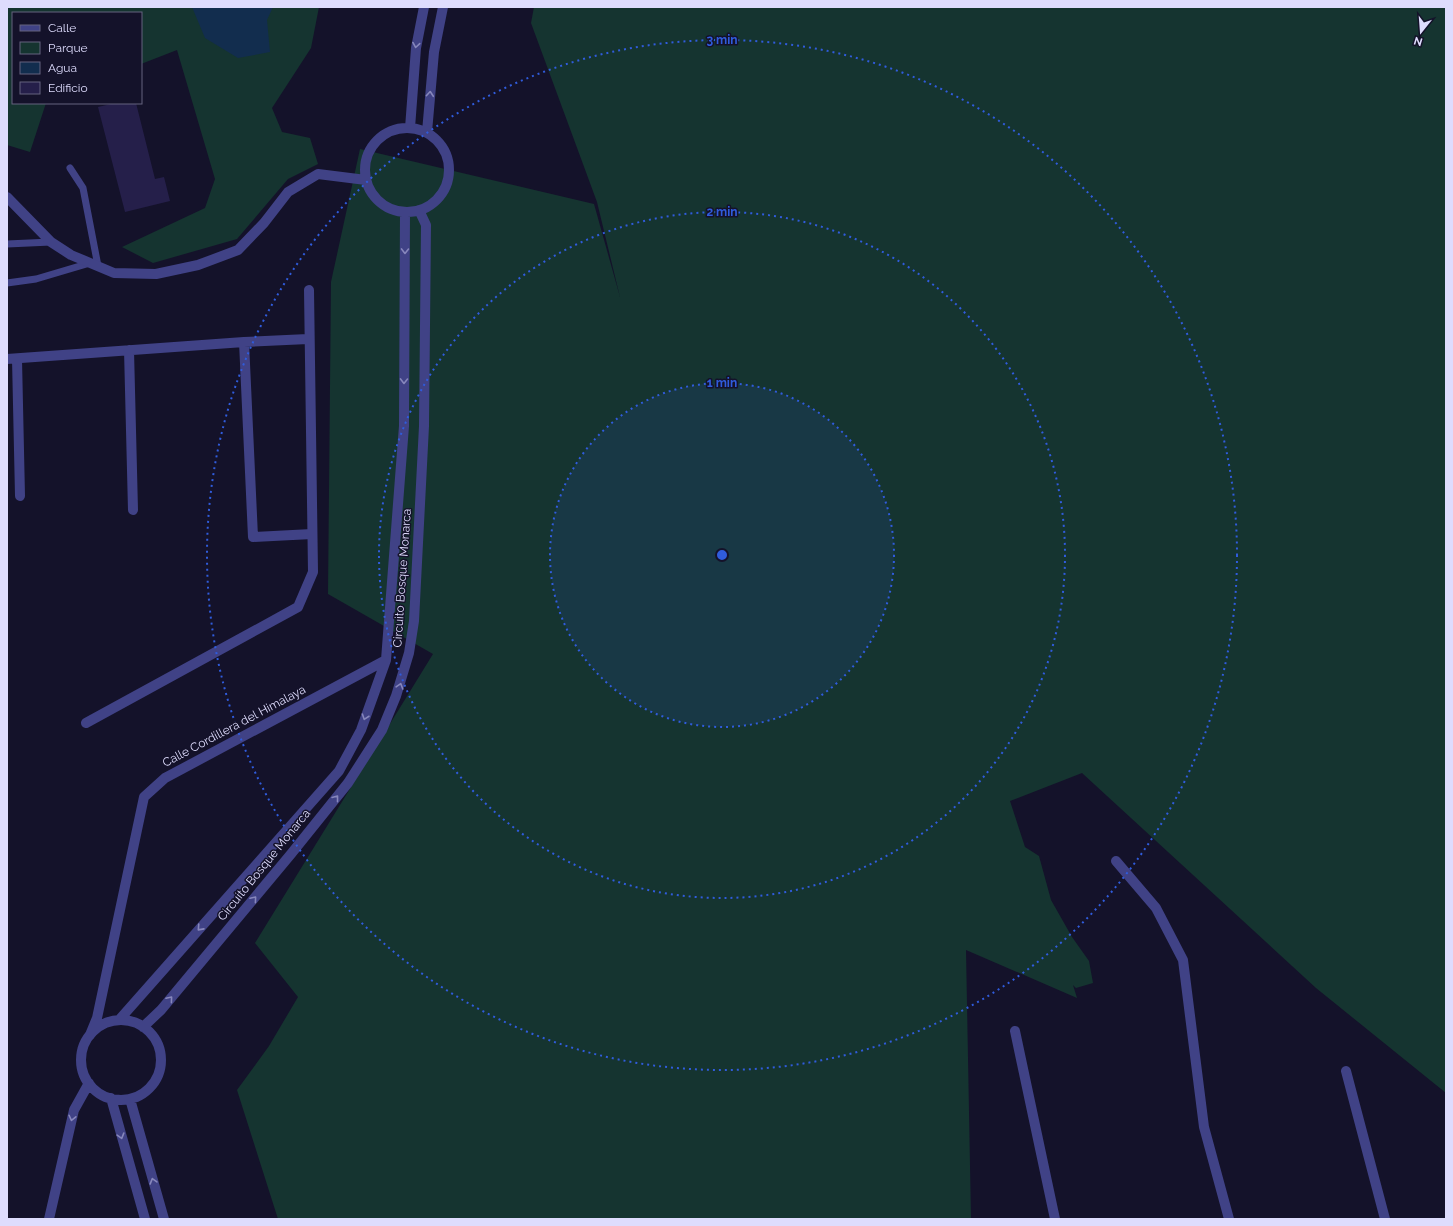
<svg xmlns="http://www.w3.org/2000/svg" width="1453" height="1226" font-family="Raleway,sans-serif">
<rect width="100%" height="100%" fill="#14122a"/>
<path fill="#153430" d="M 7,7 L 319,7 L 311,48 L 272,108 L 282,132 L 310,138 L 318,164 L 288,179 L 237,239 L 153,263 L 122,247 L 205,208 L 215,179 L 177,50 L 141,64 L 141,13 L 13,13 L 13,103 L 46,103 L 30,152 L 7,145 Z
M 534,7 L 1446,7 L 1446,1093 L 1316,988 L 1082,773 L 1010,801 L 1025,847 L 1039,856 L 1051,900 L 1072,937 L 1089,961 L 1093,983 L 1076,988 L 1073,985 L 1077,998 L 966,950 L 971,1219 L 278,1219 L 237,1090 L 269,1046 L 298,997 L 255,943 L 433,654 L 328,594 L 331,282 L 360,149 L 594,204 L 620,297 L 597,202 L 531,23 Z"/>
<path fill="#122d4e" d="M 192,7 L 273,7 L 267,20 L 270,52 L 238,58 L 205,38 Z"/>
<path fill="#251f4a" d="M 115,103 L 136,103 L 155,179 L 164,177 L 170,201 L 125,212 L 98,107 Z"/>
<g fill="none" stroke-linecap="round" stroke-linejoin="round">
<path stroke="#404286" stroke-width="7" d="M 70,168 L 83,188 L 98,266
M 7,244 L 51,242
M 7,283 L 36,279 L 90,263"/>
<path stroke="#404286" stroke-width="10" d="M 410,128 L 416,48 L 424,7
M365 170a42 42 0 1 1 84 0a42 42 0 1 1-84 0Z
M 427,132 L 434,52 L 443,7
M 7,197 L 51,242 L 71,255 L 114,273 L 156,274 L 198,265 L 238,250 L 264,223 L 288,192 L 318,174 L 366,180
M 244,342 L 253,537 L 312,534
M 129,350 L 133,510
M 7,359 L 244,342 L 308,339
M 17,359 L 20,496
M 86,723 L 298,607 L 313,572 L 309,290
M 1116,861 L 1156,908 L 1183,960 L 1204,1127 L 1229,1219
M 119,1020 L 339,771 L 361,730 L 386,660 L 404,426 L 405,212
M81 1060a40 40 0 1 1 80 0a40 40 0 1 1-80 0Z
M 143,1027 L 161,1010 L 291,854 L 348,783 L 382,730 L 396,696 L 409,653 L 414,621 L 424,426 L 426,225 L 419,210
M 1015,1031 L 1055,1219
M 90,1035 L 97,1018 L 144,797 L 165,778 L 386,660
M 1346,1071 L 1385,1219
M 111,1098 L 145,1219
M 130,1099 L 164,1219
M 49,1219 L 74,1110 L 89,1083"/>
</g>
<defs><path id="oneway-chevron" d="M-2-3.5L2.5 0L-2 3.5" fill="none" stroke-width="1.6" stroke-linecap="round" stroke-linejoin="round"/></defs>
<g stroke="#8787bc">
<use href="#oneway-chevron" transform="translate(416 45) rotate(99)"/>
<use href="#oneway-chevron" transform="translate(430 94) rotate(-85)"/>
<use href="#oneway-chevron" transform="translate(405 251) rotate(91)"/>
<use href="#oneway-chevron" transform="translate(404 381) rotate(91)"/>
<use href="#oneway-chevron" transform="translate(400 686) rotate(-73)"/>
<use href="#oneway-chevron" transform="translate(365 717) rotate(109)"/>
<use href="#oneway-chevron" transform="translate(336 798) rotate(-52)"/>
<use href="#oneway-chevron" transform="translate(254 899) rotate(-50)"/>
<use href="#oneway-chevron" transform="translate(200 928) rotate(132)"/>
<use href="#oneway-chevron" transform="translate(170 999) rotate(-50)"/>
<use href="#oneway-chevron" transform="translate(72 1118) rotate(103)"/>
<use href="#oneway-chevron" transform="translate(121 1136) rotate(74)"/>
<use href="#oneway-chevron" transform="translate(153 1181) rotate(-106)"/>
</g>
<circle cx="722" cy="555" r="172" fill="#305cdc" fill-opacity=".12"/>
<g fill="none" stroke="#305cdc" stroke-width="2" stroke-dasharray="2 4">
<circle cx="722" cy="555" r="172"/>
<circle cx="722" cy="555" r="343"/>
<circle cx="722" cy="555" r="515"/>
</g>
<g text-anchor="middle" stroke-width="3" stroke-linejoin="round" paint-order="stroke">
<g font-size="12" fill="#dedcfd" stroke="#14122a">
<text transform="translate(402 578) rotate(-86)" y="4">Circuito Bosque Monarca</text>
<text transform="translate(234 726) rotate(-28)" y="4">Calle Cordillera del Himalaya</text>
<text transform="translate(264 865) rotate(-51)" y="4">Circuito Bosque Monarca</text>
</g>
</g>
<circle cx="722" cy="555" r="6" fill="#305cdc" stroke="#14122a" stroke-width="2"/>
<g font-size="12" text-anchor="middle" font-weight="bold" fill="#305cdc" stroke="#14122a" stroke-width="3" stroke-linejoin="round" paint-order="stroke">
<text x="722" y="44">3 min</text>
<text x="722" y="216">2 min</text>
<text x="722" y="387">1 min</text>
</g>
<rect width="1453" height="1226" fill="none" stroke="#dedcfd" stroke-width="16"/>
<rect x="12" y="12" width="130" height="92" fill="#14122a" stroke="#65637e"/>
<rect x="20" y="25" width="20" height="6" fill="#404286" stroke="#65637e"/>
<text x="48" y="32" font-size="12" fill="#dedcfd">Calle</text>
<rect x="20" y="42" width="20" height="12" fill="#153430" stroke="#65637e"/>
<text x="48" y="52" font-size="12" fill="#dedcfd">Parque</text>
<rect x="20" y="62" width="20" height="12" fill="#122d4e" stroke="#65637e"/>
<text x="48" y="72" font-size="12" fill="#dedcfd">Agua</text>
<rect x="20" y="82" width="20" height="12" fill="#251f4a" stroke="#65637e"/>
<text x="48" y="92" font-size="12" fill="#dedcfd">Edificio</text>
<g transform="translate(1421 32) rotate(197)" stroke="#14122a" stroke-width="3" paint-order="stroke">
<path d="M0-3L7 15L0 10L-7 15Z" fill="#dedcfd"/>
<text y="-6" font-size="11" font-weight="bold" text-anchor="middle" fill="#dedcfd">N</text>
</g>
</svg>
